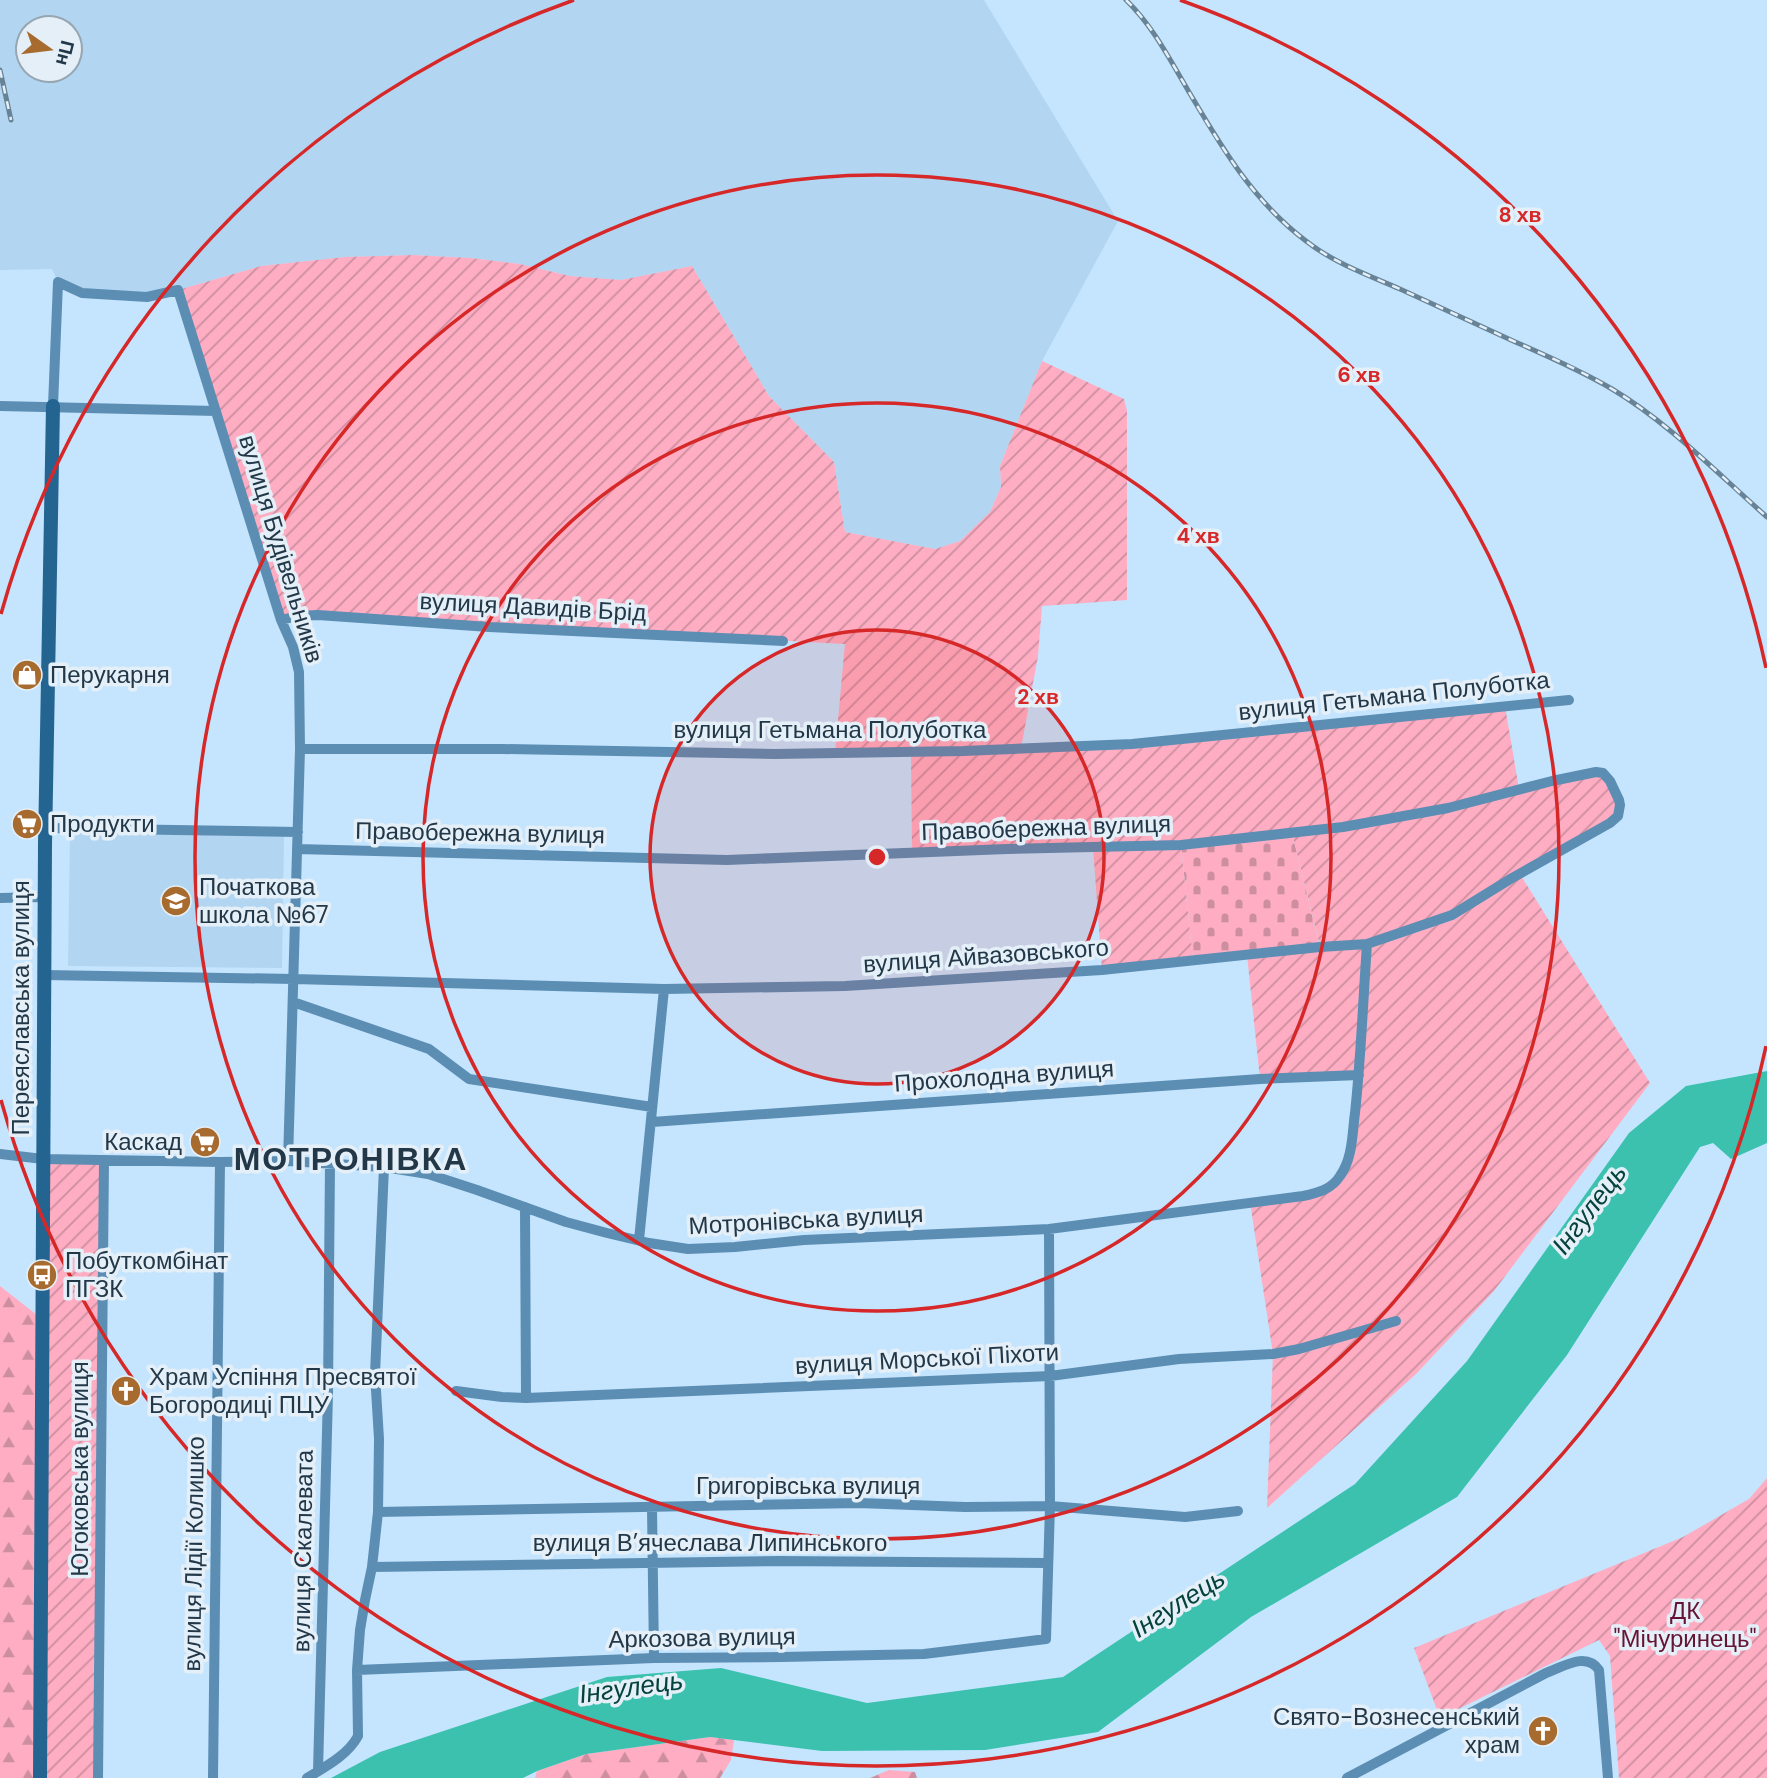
<svg xmlns="http://www.w3.org/2000/svg" width="1767" height="1778" font-family="'DM Sans',sans-serif">
<defs>
<pattern id="forest-firs" width="22" height="20" patternUnits="userSpaceOnUse" patternTransform="scale(1.75)"><rect width="22" height="20" fill="#feadc2"/><path d="M5 1l3.5 6h-7zM16 11l3.5 6h-7z" fill="#cd8ea0"/></pattern>
<pattern id="cemetery-stones" width="16" height="16" patternUnits="userSpaceOnUse" patternTransform="scale(1.75)"><rect width="16" height="16" fill="#feadc2"/><path d="M2 7V4a2 2 0 0 1 4 0v3zM10 15v-3a2 2 0 0 1 4 0v3z" fill="#cd8ea0"/></pattern>
<pattern id="garden-furrows" width="10" height="10" patternUnits="userSpaceOnUse" patternTransform="scale(1.75)"><rect width="10" height="10" fill="#feadc2"/><path d="M-1 1l2-2M0 10L10 0M9 11l2-2" fill="none" stroke="#cd8ea0"/></pattern>
</defs>
<rect width="100%" height="100%" fill="#c5e5fe"/>
<path fill="#b2d5f1" fill-rule="evenodd" d="M 0,0 L 984,0 L 1118,221 L 1042,361 L 1000,466 L 1001,487 L 990,512 L 960,541 L 935,549 L 845,532 L 834,462 L 769,396 L 692,266 L 621,280 L 570,276 L 520,264 L 471,258 L 413,255 L 345,257 L 261,266 L 178,290 L 146,297 L 82,293 L 58,282 L 52,269 L 0,270 ZM 28,28 L 70,28 L 70,70 L 28,70 Z
M 70,834 L 284,836 L 282,968 L 68,966 Z"/>
<path fill="url(#forest-firs)" d="M 0,1286 L 42,1319 L 40,1778 L 0,1778 Z
M 710,1737 L 734,1740 L 731,1760 L 720,1778 L 535,1778 L 537,1771 L 586,1754 Z
M 889,1770 L 915,1772 L 917,1778 L 870,1778 Z"/>
<path fill="url(#cemetery-stones)" d="M 1292,833 L 1320,947 L 1193,961 L 1181,845 Z"/>
<path fill="url(#garden-furrows)" d="M 413,255 L 471,258 L 520,264 L 570,276 L 621,280 L 692,266 L 769,396 L 834,462 L 845,532 L 935,549 L 960,541 L 990,512 L 1001,487 L 1000,466 L 1042,361 L 1124,399 L 1127,411 L 1127,600 L 1042,606 L 1038,656 L 1021,748 L 1132,744 L 1505,706 L 1519,789 L 1596,772 L 1610,781 L 1618,816 L 1520,874 L 1650,1083 L 1494,1291 L 1416,1374 L 1267,1508 L 1273,1354 L 1250,1202 L 1318,1193 L 1342,1174 L 1359,1075 L 1260,1079 L 1247,955 L 1320,946 L 1292,833 L 1181,845 L 1193,961 L 1102,970 L 1093,847 L 912,852 L 911,752 L 835,753 L 845,644 L 318,615 L 281,620 L 178,290 L 261,266 L 345,257 Z
M 43,1159 L 104,1160 L 98,1778 L 40,1778 Z
M 1767,1478 L 1767,1778 L 1619,1778 L 1610,1656 L 1599,1640 L 1440,1718 L 1414,1648 L 1683,1537 L 1749,1499 Z"/>
<path fill="#3cc1af" d="M 1767,1071 L 1767,1143 L 1731,1159 L 1713,1143 L 1700,1147 L 1567,1355 L 1457,1497 L 1251,1617 L 1098,1732 L 985,1750 L 822,1751 L 710,1737 L 586,1754 L 537,1771 L 523,1778 L 331,1778 L 380,1752 L 607,1677 L 721,1668 L 867,1703 L 1063,1677 L 1355,1484 L 1467,1361 L 1629,1133 L 1686,1086 Z"/>
<g fill="none" stroke-linecap="round" stroke-linejoin="round">
<path stroke="#5c8eb4" stroke-width="10" d="M 0,406 L 216,411
M 53,406 L 58,282 L 82,293 L 147,297 L 178,290 L 281,620 L 293,647 L 299,672 L 300,749 L 288,1161
M 281,620 L 298,616 L 318,615 L 489,627 L 783,641
M 300,749 L 503,749 L 775,754 L 963,751 L 1132,744 L 1569,700
M 46,828 L 298,832
M 0,898 L 45,897
M 44,975 L 294,979 L 664,989 L 845,986 L 1102,970 L 1320,947 L 1367,944 L 1452,915 L 1512,878 L 1610,823 L 1618,816 L 1620,805 L 1619,800 L 1610,781 L 1603,773 L 1596,772 L 1552,781 L 1448,808 L 1343,827 L 1181,845 L 1007,849 L 727,860 L 297,849
M 293,1002 L 429,1049 L 469,1079 L 652,1107
M 652,1122 L 1260,1079 L 1359,1075
M 0,1154 L 43,1159 L 220,1162 L 288,1161 L 384,1167 L 428,1174 L 477,1190 L 566,1222 L 607,1233 L 649,1243 L 688,1249 L 735,1247 L 804,1240 L 1049,1229 L 1303,1196 C 1318,1193 1332,1189 1340,1176 C 1353,1158 1352,1134 1355,1113 C 1361,1057 1363,1001 1367,944
M 525,1207 L 526,1398
M 639,1240 L 664,989
M 456,1391 L 502,1397 L 526,1398 L 1050,1376 L 1179,1359 L 1273,1354 L 1299,1349 L 1396,1321
M 652,1508 L 654,1658
M 378,1512 L 859,1503 L 965,1507 L 1050,1506 L 1185,1517 L 1238,1511
M 372,1567 L 778,1561 L 1047,1563
M 357,1670 L 654,1658 L 782,1657 L 924,1654 L 1046,1639 L 1050,1506 L 1049,1229
M 318,1771 L 328,1394 L 330,1163
M 98,1778 L 104,1160
M 213,1778 L 220,1162
M 307,1778 C 325,1767 348,1755 358,1736 L 357,1670 L 360,1630 L 365,1600 L 372,1567 L 378,1512 L 379,1439 L 375,1374 L 384,1167
M 1347,1778 L 1546,1673 C 1563,1667 1586,1651 1599,1670 L 1608,1778"/>
<path stroke="#246490" stroke-width="14" d="M 40,1778 L 45,844 L 53,406"/>
<g stroke="#688396" stroke-width="5">
<path id="rail" d="M 1126,0 C 1153,26 1170,60 1189,92 C 1222,148 1253,201 1306,241 C 1334,263 1368,275 1400,289 C 1437,306 1474,323 1511,340 C 1545,355 1580,370 1612,389 C 1669,423 1717,473 1767,517
M 0,70 L 11,120"/>
</g>
<use href="#rail" stroke="#e4eff8" stroke-width="2.5" stroke-dasharray="8" stroke-linecap="butt"/>
</g>
<circle cx="877" cy="857" r="227" fill="#d62828" fill-opacity=".12"/>
<g fill="none" stroke="#d62828" stroke-width="3.5">
<circle cx="877" cy="857" r="227"/>
<circle cx="877" cy="857" r="454"/>
<circle cx="877" cy="857" r="682"/>
<path d="M1766 1046A909 909 0 0 1 1 1100M1 614A909 909 0 0 1 574 0M1180 0A909 909 0 0 1 1766 668"/>
</g>
<defs>
<g id="shop-disc" transform="scale(1.575)"><circle r="9.5" fill="#a86b2f" stroke="#e4eff8"/><path d="M-5-2.5h2.3a2.7 3.5 0 0 1 5.4 0H5L5.5 6h-11ZM-1.5-2.5h3a1.5 2.3 0 0 0-3 0Z" fill="#fff"/></g>
<g id="supermarket-disc" transform="scale(1.575)"><circle r="9.5" fill="#a86b2f" stroke="#e4eff8"/><path d="M-6-5.5h2.5l.6 2H6L4.5 2H-2.5L-4.4-4H-6ZM-1.5 3.2a1.3 1.3 0 1 0 .1 0ZM3 3.2a1.3 1.3 0 1 0 .1 0Z" fill="#fff"/></g>
<g id="school-disc" transform="scale(1.575)"><circle r="9.5" fill="#a86b2f" stroke="#e4eff8"/><path d="M0-5L7-2L0 1L-7-2ZM-4 1L0 2.5L4 1V4Q0 6-4 4Z" fill="#fff"/></g>
<g id="bus-disc" transform="scale(1.575)"><circle r="9.5" fill="#a86b2f" stroke="#e4eff8"/><path d="M-5-6H5V4H4V6H2V4H-2V6H-4V4H-5ZM-3.5-4V0h7V-4ZM-3.5 1.2v1.5H-2V1.2ZM2 1.2v1.5H3.5V1.2Z" fill="#fff"/></g>
<g id="church-disc" transform="scale(1.575)"><circle r="9.5" fill="#a86b2f" stroke="#e4eff8"/><path d="M-1.2-6h2.4v3.5h3.3v2.4h-3.3V6h-2.4V-.1h-3.3v-2.4h3.3Z" fill="#fff"/></g>
</defs>
<g fill-rule="evenodd">
<use href="#shop-disc" x="27" y="675"/>
<use href="#supermarket-disc" x="27" y="824"/>
<use href="#school-disc" x="176" y="901"/>
<use href="#supermarket-disc" x="205" y="1142"/>
<use href="#bus-disc" x="42" y="1275"/>
<use href="#church-disc" x="126" y="1391"/>
<use href="#church-disc" x="1543" y="1731"/>
</g>
<g text-anchor="middle" stroke-width="7" stroke-linejoin="round" paint-order="stroke">
<g font-size="24" fill="#223848" stroke="#e4eff8">
<text transform="translate(281 549) rotate(73)" y="8">вулиця Будівельників</text>
<text transform="translate(533 607) rotate(3)" y="8">вулиця Давидів Брід</text>
<text transform="translate(1394 696) rotate(-6)" y="8">вулиця Гетьмана Полуботка</text>
<text x="830" y="738">вулиця Гетьмана Полуботка</text>
<text transform="translate(1046 828) rotate(-2)" y="8">Правобережна вулиця</text>
<text transform="translate(480 833) rotate(1)" y="8">Правобережна вулиця</text>
<text transform="translate(986 956) rotate(-4)" y="8">вулиця Айвазовського</text>
<text transform="translate(21 1008) rotate(-90)" y="8">Переяславська вулиця</text>
<text transform="translate(1004 1076) rotate(-4)" y="8">Прохолодна вулиця</text>
<text transform="translate(806 1220) rotate(-3)" y="8">Мотронівська вулиця</text>
<text transform="translate(927 1359) rotate(-3)" y="8">вулиця Морської Піхоти</text>
<text transform="translate(80 1469) rotate(-90)" y="8">Югоковська вулиця</text>
<text x="808" y="1494">Григорівська вулиця</text>
<text x="710" y="1551">вулиця В’ячеслава Липинського</text>
<text transform="translate(303 1551) rotate(-89)" y="8">вулиця Скалевата</text>
<text transform="translate(194 1554) rotate(-89)" y="8">вулиця Лідії Колишко</text>
<text transform="translate(702 1638) rotate(-1)" y="8">Аркозова вулиця</text>
</g>
<g font-size="24" fill="#223848" stroke="#e4eff8" text-anchor="start">
<text x="50" y="683">Перукарня</text>
<text x="50" y="832">Продукти</text>
<text x="199" y="895">Початкова<tspan x="199" dy="28">школа №67</tspan></text>
<text x="182" y="1150" text-anchor="end">Каскад</text>
<text x="65" y="1269">Побуткомбінат<tspan x="65" dy="28">ПГЗК</tspan></text>
<text x="149" y="1385">Храм Успіння Пресвятої<tspan x="149" dy="28">Богородиці ПЦУ</tspan></text>
<text x="1520" y="1725" text-anchor="end">Свято-Вознесенський<tspan x="1520" dy="28">храм</tspan></text>
</g>
<g font-size="24" fill="#651433" stroke="#e4eff8">
<text x="1685" y="1619">ДК<tspan x="1685" dy="28">"Мічуринець"</tspan></text>
</g>
<g font-size="26" font-style="italic" fill="#05423b" stroke="#e4eff8">
<text transform="translate(1589 1209) rotate(-53)" y="9">Інгулець</text>
<text transform="translate(1178 1603) rotate(-32)" y="9">Інгулець</text>
<text transform="translate(631 1687) rotate(-8)" y="9">Інгулець</text>
</g>
<g font-size="32" font-weight="bold" letter-spacing="2" fill="#223848" stroke="#e4eff8">
<text x="351" y="1170">МОТРОНІВКА</text>
</g>
</g>
<circle cx="877" cy="857" r="10" fill="#d62828" stroke="#e4eff8" stroke-width="3.5"/>
<g font-size="21" text-anchor="middle" font-weight="bold" fill="#d62828" stroke="#e4eff8" stroke-width="7" stroke-linejoin="round" paint-order="stroke">
<text x="1520" y="222">8 хв</text>
<text x="1359" y="382">6 хв</text>
<text x="1198" y="543">4 хв</text>
<text x="1038" y="704">2 хв</text>
</g>
<g transform="translate(49 49) rotate(104)"><circle r="33" fill="#e4eff8" stroke="#96a6b2" stroke-width="2"/>
<path d="M0-5L12 26L0 18L-12 26Z" fill="#a86b2f"/>
<text y="-10" font-size="19" font-weight="bold" text-anchor="middle" fill="#223848">Пн</text>
</g>
</svg>
